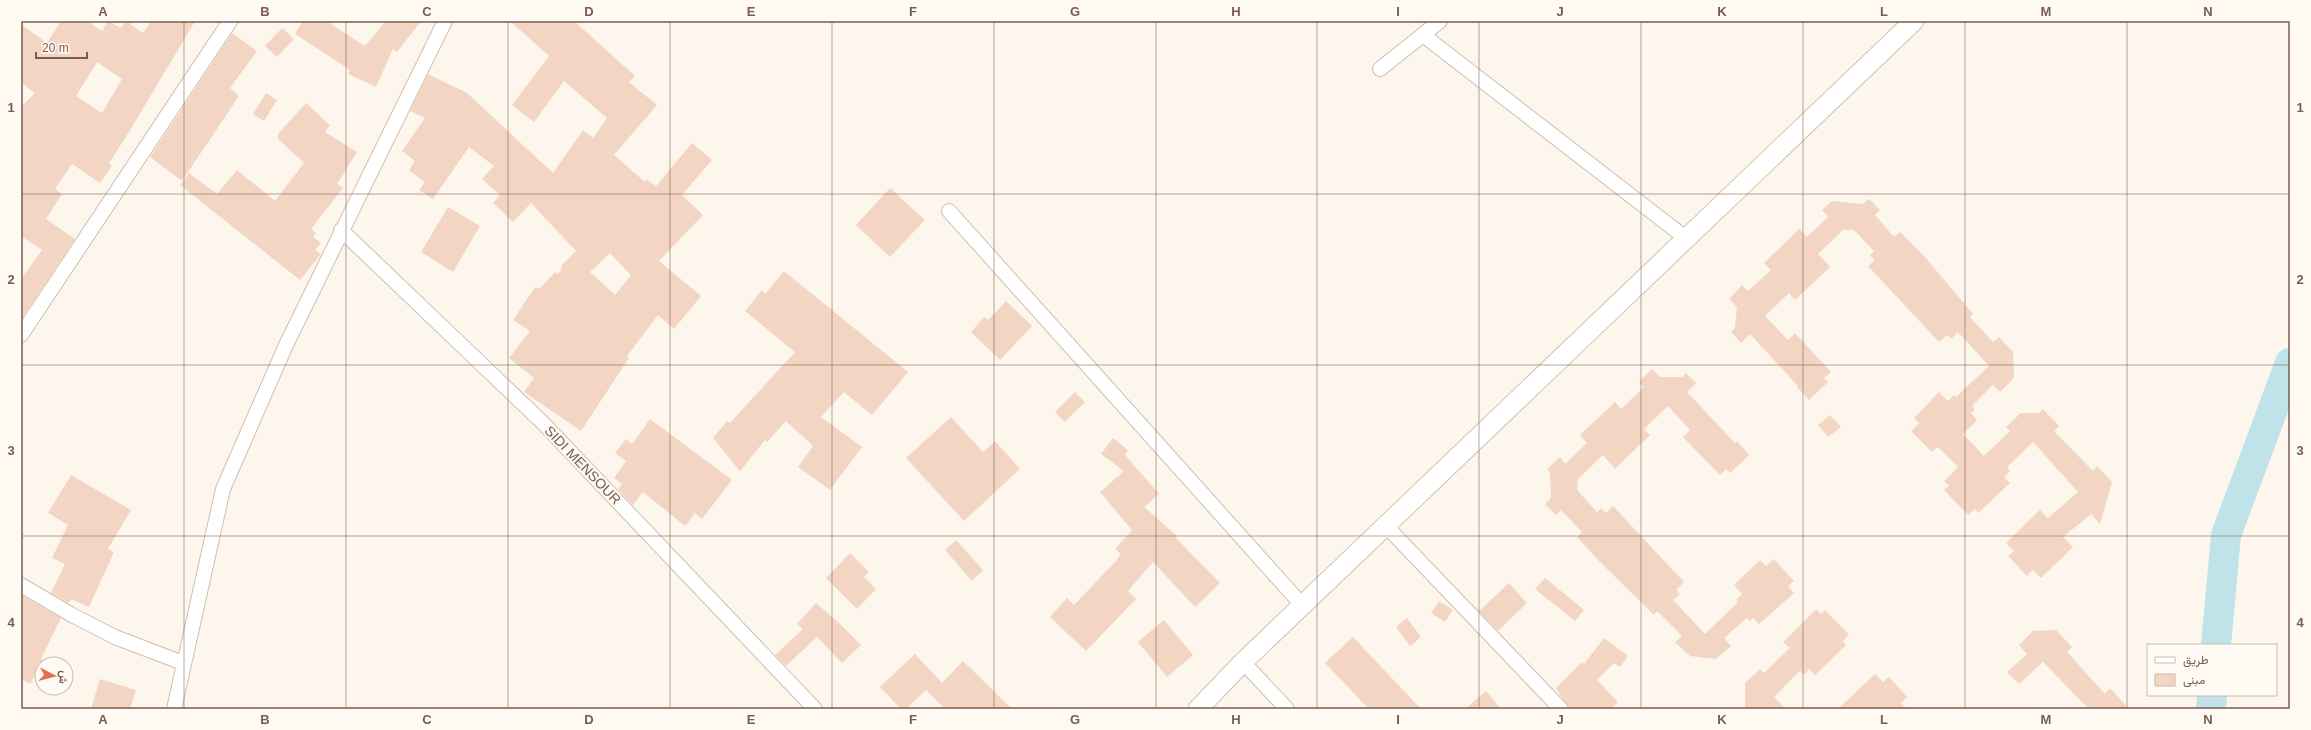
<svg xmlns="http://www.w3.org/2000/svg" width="2311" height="730" font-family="Arial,Vazirmatn,sans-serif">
<rect width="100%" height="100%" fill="#fdf6ec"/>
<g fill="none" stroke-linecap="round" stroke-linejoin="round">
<path stroke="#bfe3e8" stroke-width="30" d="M 2216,645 L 2226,535 L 2290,363
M 2211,709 L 2212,695"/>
</g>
<path fill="#f3d5c3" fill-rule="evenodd" d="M 61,21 L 87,21 L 102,31 L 108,21 L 121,28 L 126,21 L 143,33 L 151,21 L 195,21 L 129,132 L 109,163 L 112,166 L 100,183 L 72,164 L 55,189 L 62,194 L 46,219 L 75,239 L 21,320 L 21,279 L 42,250 L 21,236 L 21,107 L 35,93 L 21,83 L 21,24 L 47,43 ZM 97,62 L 122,79 L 102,113 L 76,96 Z
M 303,21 L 326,21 L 365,46 L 386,21 L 421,21 L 397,52 L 393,49 L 376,87 L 348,74 L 350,70 L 295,34 Z
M 510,21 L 574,21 L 635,76 L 629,82 L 657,105 L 614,155 L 645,182 L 646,179 L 656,186 L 692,143 L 712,160 L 682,195 L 703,215 L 659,261 L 701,296 L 674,329 L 658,315 L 627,356 L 629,358 L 581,431 L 524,392 L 534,378 L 509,358 L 530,331 L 513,320 L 535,287 L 539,289 L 555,272 L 558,274 L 562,268 L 561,266 L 576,251 L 531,203 L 513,222 L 493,203 L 500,195 L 482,179 L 494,166 L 469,147 L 433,199 L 419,190 L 425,182 L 409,170 L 415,161 L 402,151 L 425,118 L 410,111 L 428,74 L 467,93 L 553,173 L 583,130 L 593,138 L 607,118 L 564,81 L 534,122 L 512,105 L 549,56 ZM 610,253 L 631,275 L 615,295 L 590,272 Z
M 282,28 L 294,39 L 277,57 L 265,46 Z
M 232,33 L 257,51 L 230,88 L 239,96 L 182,181 L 150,157 Z
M 266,93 L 277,100 L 264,121 L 253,114 Z
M 306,103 L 330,125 L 325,132 L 357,152 L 337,184 L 343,188 L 311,229 L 316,233 L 313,237 L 321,243 L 315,250 L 321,254 L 300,280 L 180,185 L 189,173 L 217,194 L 237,170 L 275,201 L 304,163 L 278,139 L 278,134 Z
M 890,188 L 925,220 L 890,257 L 856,225 Z
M 1869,199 L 1880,210 L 1875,215 L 1894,237 L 1900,232 L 1924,256 L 1973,314 L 1970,317 L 1993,342 L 1999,337 L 2013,352 L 2014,378 L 2000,392 L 1993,385 L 1972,406 L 1975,410 L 1971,413 L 1977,420 L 1963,434 L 1984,456 L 2010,431 L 2006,427 L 2021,413 L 2039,413 L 2043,409 L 2059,426 L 2054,431 L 2093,471 L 2097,466 L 2112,482 L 2100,524 L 2091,514 L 2063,537 L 2073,547 L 2041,578 L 2033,570 L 2027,576 L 2008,556 L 2014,551 L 2006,543 L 2040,510 L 2048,518 L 2078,492 L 2033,442 L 2007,467 L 2010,471 L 2004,477 L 2010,483 L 1978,513 L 1975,509 L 1968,515 L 1944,490 L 1949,486 L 1944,481 L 1958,467 L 1938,447 L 1932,452 L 1911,431 L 1919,423 L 1914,418 L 1939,392 L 1948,401 L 1954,395 L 1956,397 L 1989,366 L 1958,332 L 1951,339 L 1947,335 L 1939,342 L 1868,266 L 1875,260 L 1870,255 L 1874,251 L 1854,230 L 1843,230 L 1818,254 L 1830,267 L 1795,300 L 1789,293 L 1765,316 L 1788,340 L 1795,333 L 1831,372 L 1824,378 L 1828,382 L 1809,400 L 1797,387 L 1798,386 L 1750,334 L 1741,343 L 1731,332 L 1735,328 L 1737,307 L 1729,299 L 1742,285 L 1748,291 L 1771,270 L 1764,263 L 1799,229 L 1807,237 L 1828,217 L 1822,210 L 1832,201 L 1863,204 Z
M 448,207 L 480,226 L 453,272 L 421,252 Z
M 784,271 L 908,372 L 872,415 L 844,392 L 821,417 L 862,447 L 830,490 L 798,467 L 813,446 L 786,421 L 767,442 L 765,440 L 740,471 L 713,438 L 727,421 L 730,423 L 795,352 L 745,311 L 762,290 L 765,294 Z
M 1006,301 L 1032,326 L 1000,360 L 971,332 L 984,317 L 988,320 Z
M 1652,369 L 1660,377 L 1682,377 L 1686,373 L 1696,383 L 1687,392 L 1735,443 L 1737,441 L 1749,455 L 1730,473 L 1726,469 L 1720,475 L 1683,437 L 1690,430 L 1668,406 L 1644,429 L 1650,435 L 1615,469 L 1603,455 L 1578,479 L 1577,490 L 1597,512 L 1601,508 L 1606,513 L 1613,506 L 1684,582 L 1676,590 L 1680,594 L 1673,600 L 1705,634 L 1738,602 L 1736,600 L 1742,594 L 1734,585 L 1760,560 L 1766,566 L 1774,559 L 1794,581 L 1788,586 L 1794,593 L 1759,624 L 1753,618 L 1750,621 L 1747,618 L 1724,638 L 1731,646 L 1716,659 L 1690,656 L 1675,642 L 1682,636 L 1657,611 L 1654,615 L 1600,562 L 1577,537 L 1582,532 L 1561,510 L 1556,515 L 1545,504 L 1551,498 L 1550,472 L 1547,469 L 1560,457 L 1565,464 L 1587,443 L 1580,435 L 1615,402 L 1621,409 L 1644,387 L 1639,382 Z
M 1075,392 L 1085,402 L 1065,422 L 1055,412 Z
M 1830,415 L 1841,427 L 1828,437 L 1818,425 Z
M 951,417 L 983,452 L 995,441 L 1020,469 L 964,521 L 906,458 Z
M 650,419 L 732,480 L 702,519 L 695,513 L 685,526 L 643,492 L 633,505 L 618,489 L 622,484 L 614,478 L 626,461 L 615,453 L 626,439 L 632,444 Z
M 1113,438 L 1128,450 L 1125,455 L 1159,494 L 1144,507 L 1177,536 L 1175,537 L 1220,583 L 1195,607 L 1153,562 L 1128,591 L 1136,599 L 1086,651 L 1050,617 L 1067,598 L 1074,605 L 1116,561 L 1121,554 L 1115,549 L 1132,530 L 1100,492 L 1124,471 L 1101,454 Z
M 71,475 L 131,510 L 108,549 L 114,552 L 89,607 L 71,599 L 69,603 L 51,593 L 65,564 L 52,558 L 68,525 L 48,513 Z
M 956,540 L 983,570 L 972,581 L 945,550 Z
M 850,553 L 869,572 L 864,577 L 876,589 L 857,609 L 826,578 Z
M 1545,578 L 1584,610 L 1575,621 L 1535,589 Z
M 1509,583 L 1527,603 L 1498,631 L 1479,611 Z
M 21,595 L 61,618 L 41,659 L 43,660 L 30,684 L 21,679 Z
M 1439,601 L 1453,610 L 1445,622 L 1431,613 Z
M 816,603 L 840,624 L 861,645 L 842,663 L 817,637 L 786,666 L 775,655 L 803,629 L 797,624 Z
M 1816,609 L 1821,614 L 1825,610 L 1849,634 L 1843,641 L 1846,645 L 1815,675 L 1809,669 L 1804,675 L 1800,671 L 1774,697 L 1786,709 L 1745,709 L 1745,683 L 1760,669 L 1764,673 L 1790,648 L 1783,642 Z
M 1407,618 L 1421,637 L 1410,646 L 1396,627 Z
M 1164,620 L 1193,655 L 1167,677 L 1138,642 Z
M 2056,630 L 2072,647 L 2067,652 L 2105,694 L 2110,688 L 2129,709 L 2089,709 L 2043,662 L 2019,684 L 2007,672 L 2027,654 L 2019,645 L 2033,631 Z
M 1353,637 L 1421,709 L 1369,709 L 1325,663 Z
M 1604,638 L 1628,656 L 1620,667 L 1614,663 L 1597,680 L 1618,702 L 1611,709 L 1569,709 L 1556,688 L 1582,662 L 1584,664 Z
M 915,654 L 942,683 L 963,661 L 1012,709 L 945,709 L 926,690 L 906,709 L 901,709 L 880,687 Z
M 1875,674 L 1883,682 L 1889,677 L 1907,697 L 1901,703 L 1907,709 L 1838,709 Z
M 100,679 L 136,690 L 130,709 L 91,709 Z
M 1486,691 L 1501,709 L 1465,709 Z"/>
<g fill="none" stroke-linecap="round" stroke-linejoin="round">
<g stroke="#d1beb0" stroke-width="16">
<path id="minor" d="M 1423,35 L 1687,239
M 1380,69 L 1440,21
M 949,211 L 1303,606
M 341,230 L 543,423 L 815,709
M 21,335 L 230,21
M 1387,527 L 1561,709
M 21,585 L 72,615 L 115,637 L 183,663
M 1243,662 L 1287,709
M 174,709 L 223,489 L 286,345 L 445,21"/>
</g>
<g stroke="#d6c0b0" stroke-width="21">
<path id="secondary" d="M 1198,709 L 1243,662 L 1914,21"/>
</g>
<use href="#minor" stroke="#fff" stroke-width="14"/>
<use href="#secondary" stroke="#fff" stroke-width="19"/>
</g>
<path fill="none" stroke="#7a5c4d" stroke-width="1" stroke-opacity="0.55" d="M 184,21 L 184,709M 346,21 L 346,709M 508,21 L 508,709M 670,21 L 670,709M 832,21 L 832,709M 994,21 L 994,709M 1156,21 L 1156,709M 1317,21 L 1317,709M 1479,21 L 1479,709M 1641,21 L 1641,709M 1803,21 L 1803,709M 1965,21 L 1965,709M 2127,21 L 2127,709M 21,194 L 2290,194M 21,365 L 2290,365M 21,536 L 2290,536"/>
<g text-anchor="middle" stroke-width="4" stroke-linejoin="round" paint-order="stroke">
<g font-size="14" fill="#7a5c4d" stroke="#fffaf3">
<text transform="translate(583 465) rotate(46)" y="5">SIDI MENSOUR</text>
</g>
</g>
<rect width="2311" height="730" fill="none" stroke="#fffaf3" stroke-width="44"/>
<rect x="2147" y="644" width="130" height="52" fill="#fffaf3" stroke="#cabbb1"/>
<rect x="2155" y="657" width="20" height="6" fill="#ffffff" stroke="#cabbb1"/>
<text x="2183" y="664" font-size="12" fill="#7a5c4d">طريق</text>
<rect x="2155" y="674" width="20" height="12" fill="#f3d5c3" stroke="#cabbb1"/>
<text x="2183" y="684" font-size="12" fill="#7a5c4d">مبنى</text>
<g transform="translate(54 676) rotate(97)"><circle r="19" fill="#fffaf3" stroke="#cabbb1"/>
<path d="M0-3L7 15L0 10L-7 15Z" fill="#e76f51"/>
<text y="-6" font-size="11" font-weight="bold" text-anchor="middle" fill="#7a5c4d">ش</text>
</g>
<path d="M36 52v6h51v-6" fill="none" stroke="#7a5c4d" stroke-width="2"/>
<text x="42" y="52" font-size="12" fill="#7a5c4d" stroke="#fffaf3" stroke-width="3" paint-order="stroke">20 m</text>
<rect x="22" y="22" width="2267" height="686" fill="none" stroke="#7a5c4d" stroke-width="1.5"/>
<g font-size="13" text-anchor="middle" font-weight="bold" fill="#7a5c4d">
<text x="103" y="16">A</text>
<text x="265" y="16">B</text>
<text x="427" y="16">C</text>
<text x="589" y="16">D</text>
<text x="751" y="16">E</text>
<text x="913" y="16">F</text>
<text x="1075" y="16">G</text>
<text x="1236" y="16">H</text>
<text x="1398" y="16">I</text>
<text x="1560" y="16">J</text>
<text x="1722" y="16">K</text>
<text x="1884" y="16">L</text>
<text x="2046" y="16">M</text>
<text x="2208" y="16">N</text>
<text x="11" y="112">1</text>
<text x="2300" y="112">1</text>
<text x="11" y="284">2</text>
<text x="2300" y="284">2</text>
<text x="11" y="455">3</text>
<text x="2300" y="455">3</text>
<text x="11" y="627">4</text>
<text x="2300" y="627">4</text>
<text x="103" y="724">A</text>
<text x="265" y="724">B</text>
<text x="427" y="724">C</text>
<text x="589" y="724">D</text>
<text x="751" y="724">E</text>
<text x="913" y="724">F</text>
<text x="1075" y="724">G</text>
<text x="1236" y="724">H</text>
<text x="1398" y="724">I</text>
<text x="1560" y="724">J</text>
<text x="1722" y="724">K</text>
<text x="1884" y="724">L</text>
<text x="2046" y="724">M</text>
<text x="2208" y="724">N</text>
</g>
</svg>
